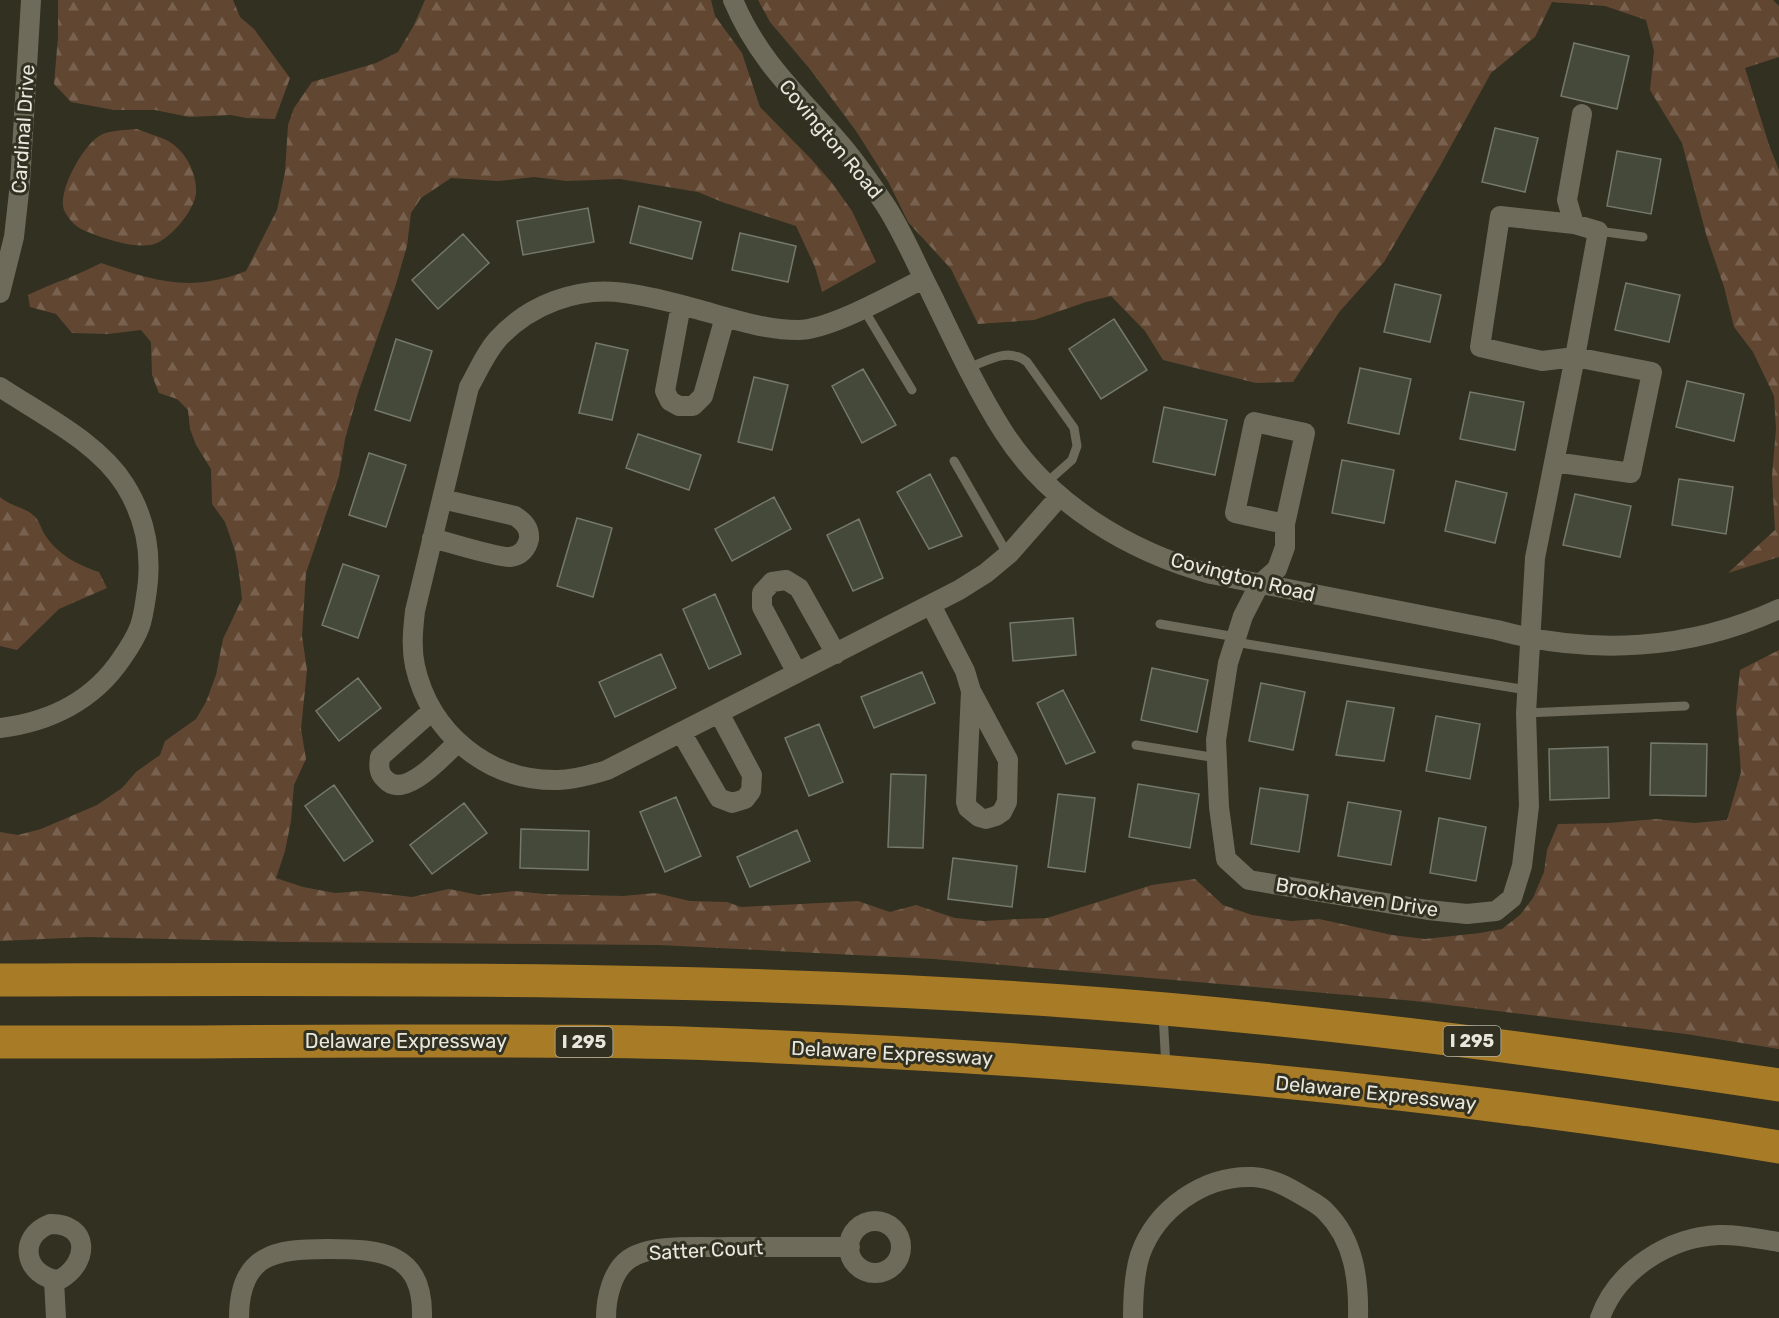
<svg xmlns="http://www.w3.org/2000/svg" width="1779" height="1318" font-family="Rubik,sans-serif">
<defs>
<pattern id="forest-firs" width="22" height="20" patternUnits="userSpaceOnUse" patternTransform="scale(1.5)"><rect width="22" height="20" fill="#614732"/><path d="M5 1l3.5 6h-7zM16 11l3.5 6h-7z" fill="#78624f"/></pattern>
</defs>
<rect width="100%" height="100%" fill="#323021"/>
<path fill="url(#forest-firs)" d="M 58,0 L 233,0 L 240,17 L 254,29 L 290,78 L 275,119 L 246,118 L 231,115 L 189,117 L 155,110 L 114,110 L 71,102 L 54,84 L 58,37 Z
M 425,0 L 711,0 L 715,16 L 742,53 L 760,107 L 812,160 L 832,183 L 852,211 L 876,262 L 822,292 L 815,267 L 796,226 L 722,202 L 698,192 L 620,179 L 567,181 L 534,177 L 498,181 L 451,178 L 421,198 L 411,213 L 407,246 L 396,284 L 358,393 L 345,439 L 339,476 L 306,573 L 302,636 L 307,670 L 301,729 L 306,759 L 294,785 L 291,821 L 285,851 L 276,878 L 303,887 L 335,893 L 361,891 L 412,897 L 449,889 L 479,895 L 515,891 L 544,894 L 623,896 L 656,893 L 690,901 L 727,902 L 741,907 L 858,901 L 890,912 L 916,905 L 955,918 L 984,921 L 1019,919 L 1047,918 L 1152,885 L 1195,879 L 1223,905 L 1252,915 L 1291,921 L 1319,919 L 1392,935 L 1425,939 L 1480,933 L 1502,929 L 1520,915 L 1533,898 L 1544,872 L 1547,850 L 1558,824 L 1609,823 L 1656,819 L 1694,823 L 1727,820 L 1741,772 L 1736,708 L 1740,670 L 1779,650 L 1779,1049 L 1686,1034 L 1415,1001 L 934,959 L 659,945 L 288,942 L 88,937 L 0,941 L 0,832 L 18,835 L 41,829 L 97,805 L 122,788 L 136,772 L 160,755 L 165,741 L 196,719 L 206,702 L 216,675 L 223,639 L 242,599 L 239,573 L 235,551 L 225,522 L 212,504 L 211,469 L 196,445 L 190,429 L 188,410 L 177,399 L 159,393 L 152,375 L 151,342 L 141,330 L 108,334 L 72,333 L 56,314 L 30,307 L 28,295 C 52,283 77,276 101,263 C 155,281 190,293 246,271 L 277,210 L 285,172 L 288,125 L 294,108 L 312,82 L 376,63 L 398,52 L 413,27 Z
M 758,0 L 1773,0 L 1779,6 L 1779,57 L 1745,68 L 1769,145 L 1779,170 L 1779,557 L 1728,573 L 1775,530 L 1772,476 L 1776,429 L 1774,396 L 1753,352 L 1734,327 L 1724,287 L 1706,234 L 1682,143 L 1650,90 L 1654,51 L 1646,20 L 1605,6 L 1552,2 L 1535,37 L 1491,73 L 1440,166 L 1384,262 L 1340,311 L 1293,382 L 1256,383 L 1163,360 L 1145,331 L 1111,296 L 1086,302 L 1034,320 L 978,324 L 951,269 L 908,222 L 889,183 L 856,131 L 809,68 L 770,22 Z
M 137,129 C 148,134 165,137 174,145 C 188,156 197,175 196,193 C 195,210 168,243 150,245 C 134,247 116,242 101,237 C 83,230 75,229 65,212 C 55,195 83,144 101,135 C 111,130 126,130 137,129 Z
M 0,497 C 10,506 24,507 33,515 C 39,519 41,529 45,535 C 58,555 78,565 99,572 L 107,588 L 59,609 L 17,650 L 0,646 Z"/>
<path fill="#45493a" stroke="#747969" stroke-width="1.5" d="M 1574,43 L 1629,56 L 1617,109 L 1561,96 Z
M 1495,128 L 1538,138 L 1525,192 L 1482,182 Z
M 1617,151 L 1661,159 L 1651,214 L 1607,206 Z
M 639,206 L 701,222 L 692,259 L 630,243 Z
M 588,208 L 594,242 L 523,255 L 517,221 Z
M 740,233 L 796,246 L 788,282 L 732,270 Z
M 463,234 L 489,263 L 438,309 L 412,280 Z
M 1626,283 L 1680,295 L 1669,342 L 1615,330 Z
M 1395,284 L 1441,295 L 1430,342 L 1384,332 Z
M 1114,319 L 1147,370 L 1101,399 L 1069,349 Z
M 396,339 L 432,351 L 410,421 L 375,410 Z
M 596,343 L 628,350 L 612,420 L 579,413 Z
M 1360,368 L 1411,379 L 1399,434 L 1348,423 Z
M 863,369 L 896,425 L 862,443 L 832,386 Z
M 754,377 L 788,385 L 772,450 L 738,442 Z
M 1687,381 L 1744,394 L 1734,441 L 1676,427 Z
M 1470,392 L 1524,402 L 1515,450 L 1460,439 Z
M 1164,407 L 1227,420 L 1215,475 L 1153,462 Z
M 638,434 L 701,455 L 689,490 L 626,468 Z
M 369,453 L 406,465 L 386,527 L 349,515 Z
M 1342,460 L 1394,470 L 1384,523 L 1332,513 Z
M 930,474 L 962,536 L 929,549 L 897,492 Z
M 1679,479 L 1733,487 L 1726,534 L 1672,525 Z
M 1456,481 L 1507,493 L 1495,543 L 1445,531 Z
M 1575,494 L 1631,506 L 1620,557 L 1563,545 Z
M 774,497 L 791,529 L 732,561 L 715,529 Z
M 577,518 L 612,528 L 593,597 L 557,586 Z
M 859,519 L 883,578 L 853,591 L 827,535 Z
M 343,564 L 379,576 L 358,638 L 322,625 Z
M 715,594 L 741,654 L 709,669 L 683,609 Z
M 1073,618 L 1076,655 L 1013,661 L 1010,623 Z
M 661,654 L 676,688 L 615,717 L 599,682 Z
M 1152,668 L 1208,680 L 1197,732 L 1141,720 Z
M 922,672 L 935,703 L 874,728 L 861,697 Z
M 358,678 L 381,708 L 339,741 L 316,711 Z
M 1261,683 L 1305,692 L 1293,750 L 1249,741 Z
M 1063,690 L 1095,752 L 1066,764 L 1037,703 Z
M 1347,701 L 1394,708 L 1384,761 L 1336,755 Z
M 1436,716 L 1480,724 L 1470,779 L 1426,771 Z
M 819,724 L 843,782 L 809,796 L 785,738 Z
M 1651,743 L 1707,744 L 1706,796 L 1650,795 Z
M 1608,747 L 1609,798 L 1550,800 L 1549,749 Z
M 891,774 L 926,775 L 923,848 L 888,847 Z
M 1138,784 L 1199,794 L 1190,848 L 1129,837 Z
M 334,785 L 373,841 L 344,861 L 305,806 Z
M 1260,788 L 1308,795 L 1299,852 L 1251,844 Z
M 1058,794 L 1095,798 L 1085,872 L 1048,867 Z
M 676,797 L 701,856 L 665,872 L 640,812 Z
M 1348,802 L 1401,811 L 1391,865 L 1338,856 Z
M 464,803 L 487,833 L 432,874 L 410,845 Z
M 1439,818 L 1486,827 L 1476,881 L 1430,873 Z
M 521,829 L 589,831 L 588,870 L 520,868 Z
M 797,830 L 810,861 L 750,887 L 737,857 Z
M 953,858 L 1017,866 L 1012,907 L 948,899 Z"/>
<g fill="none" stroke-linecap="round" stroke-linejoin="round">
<path stroke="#6e6b5b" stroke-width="9" d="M 1598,231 L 1643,237
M 863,308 L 912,390
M 968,368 C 989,360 1008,347 1027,362 L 1074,428 L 1077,446 L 1072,460 L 1046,483
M 954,461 L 1008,555
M 1160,624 L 1236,637
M 1235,642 L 1527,690
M 1526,713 L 1685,706
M 1136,745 L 1217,758
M 1163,1014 L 1166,1067"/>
<path stroke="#6e6b5b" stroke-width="20" d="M 733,0 C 758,60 797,94 838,141 C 855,160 869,181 884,203 C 902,230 915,262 930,291 C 953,338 975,387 1003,431 C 1049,504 1130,552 1211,574 L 1497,630 C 1592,656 1690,650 1779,609
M 1574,224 L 1567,200 L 1582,114
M 923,279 C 892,294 830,330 798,330 C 765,330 732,319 700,310 C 675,303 650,296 625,293 C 578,286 528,305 497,340 C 485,354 478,371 469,387 L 415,611 C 413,629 411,647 415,666 C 430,733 488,781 557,780 C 574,780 591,775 607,770 L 959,590 L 986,573 L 1010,553 L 1060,496
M 0,293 L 14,237 L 20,183 L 31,0
M 681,305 L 665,391 L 670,401 L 679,406 L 693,406 L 703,396 L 725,317
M 0,387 C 42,415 98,442 125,485 C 145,517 152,553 147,590 C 145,602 144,614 140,626 C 136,637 129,648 122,658 C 94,700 50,722 0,728
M 1285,524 L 1235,513 L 1254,422 L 1305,433 L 1285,524 L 1285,547 L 1277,569 L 1259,585 L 1243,616 L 1228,663 L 1216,740 L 1219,807 L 1226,859 L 1249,880 L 1428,910 L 1467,914 L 1496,911 L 1512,898 L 1522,866 L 1529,806 L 1526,713 L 1535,558 L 1575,357 L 1598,231 L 1574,224 L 1500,216 L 1480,347 L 1542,361 L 1575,357 L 1652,372 L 1631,473 L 1554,462
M 432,538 C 448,542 498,558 510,557 C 521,556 527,548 529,539 C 530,528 524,522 515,516 L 442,499
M 931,605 L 965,671 L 971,691 L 1008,760 L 1007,802 L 1002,812 L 996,816 L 986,819 L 979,817 L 968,808 L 966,802 L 971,691
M 797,673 L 762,607 L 762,593 L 772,582 L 786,580 L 799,588 L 836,654
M 432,711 L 380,757 C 379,765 378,773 385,779 C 404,801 443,756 458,742
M 681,732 L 719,798 L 732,803 L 745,799 L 751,791 L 752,775 L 719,713
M849 1247a26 26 0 1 1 52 0a26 26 0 1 1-52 0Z
M 50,1224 C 90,1223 90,1263 59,1280 C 25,1277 16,1237 50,1224 Z
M 54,1280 L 56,1318
M 239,1318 C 239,1254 275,1249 328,1249 C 381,1249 424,1252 422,1318
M 606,1318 C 606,1298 612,1271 629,1259 C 652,1243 701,1248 729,1247 C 769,1247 809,1247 850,1247
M 1133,1318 C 1133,1298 1134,1274 1140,1255 C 1156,1209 1204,1175 1253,1177 C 1272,1178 1288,1187 1303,1196 C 1311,1201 1320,1205 1326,1212 C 1354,1240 1359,1280 1358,1318
M 1600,1318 C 1617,1270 1669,1237 1719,1235 C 1739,1234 1759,1239 1779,1242"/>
<path stroke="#a87b26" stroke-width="33" d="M 0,980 C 388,979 778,975 1165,1009 C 1371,1027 1575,1054 1779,1085
M 0,1042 C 132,1042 263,1042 395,1041 C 508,1041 622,1040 735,1045 C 1085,1059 1434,1089 1779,1147"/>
</g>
<g text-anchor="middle" stroke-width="6" stroke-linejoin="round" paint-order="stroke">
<g fill="#323021" stroke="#b1b0a5" stroke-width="1.5">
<rect x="1443.5" y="1026" width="57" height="30" rx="4.5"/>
<rect x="555.5" y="1027" width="57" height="30" rx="4.5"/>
</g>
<g font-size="18" font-weight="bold" fill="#e8e7de">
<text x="1472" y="1047">I 295</text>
<text x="584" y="1048">I 295</text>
</g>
<g font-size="20" fill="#e8e7de" stroke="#323021">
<text transform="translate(23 129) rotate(-86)" y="7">Cardinal Drive</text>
<text transform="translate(831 139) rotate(50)" y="7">Covington Road</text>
<text transform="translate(1243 577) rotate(14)" y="7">Covington Road</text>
<text transform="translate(1357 897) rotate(9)" y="7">Brookhaven Drive</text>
<text x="406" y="1048">Delaware Expressway</text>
<text transform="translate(892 1053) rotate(3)" y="7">Delaware Expressway</text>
<text transform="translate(1376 1093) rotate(6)" y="7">Delaware Expressway</text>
<text transform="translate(706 1250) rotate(-3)" y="7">Satter Court</text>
</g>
</g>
</svg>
